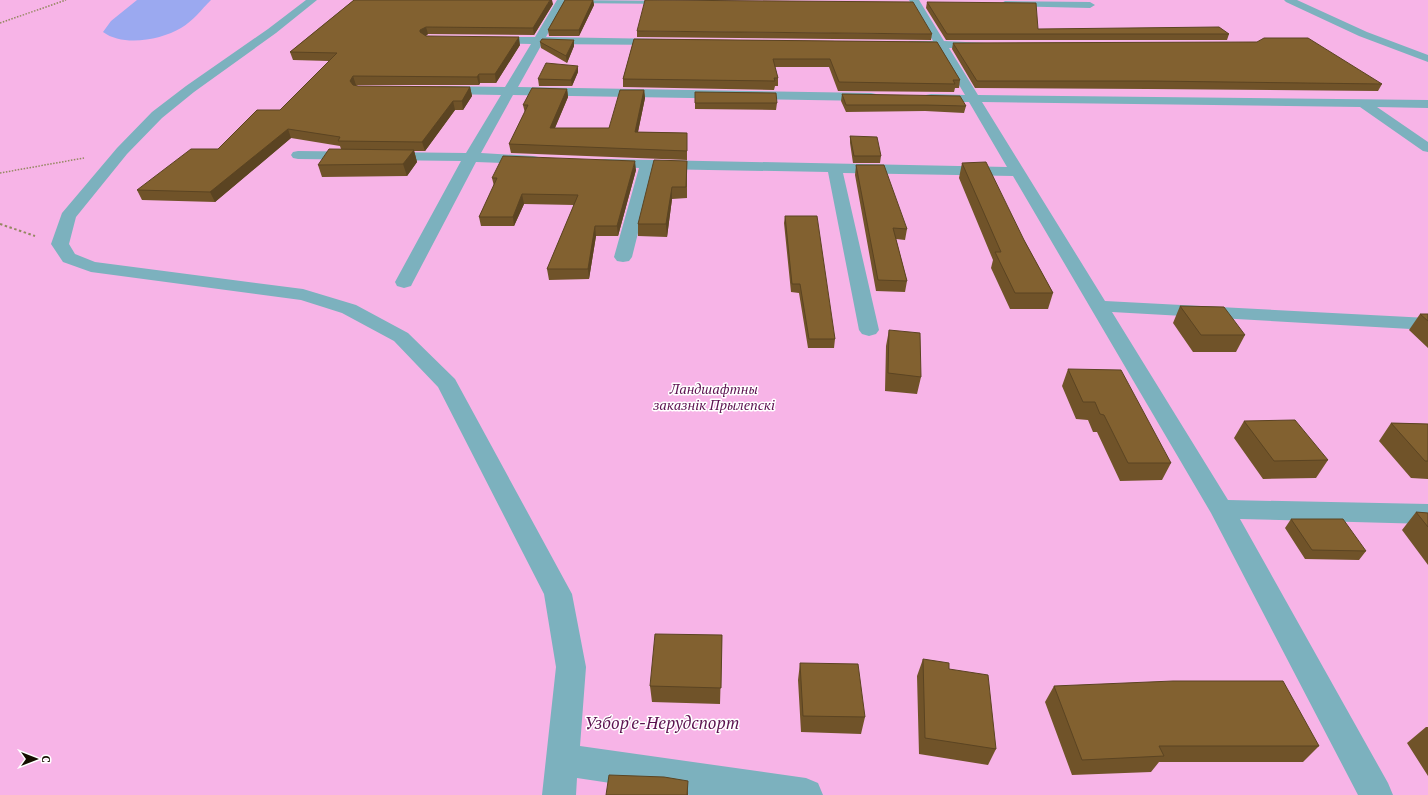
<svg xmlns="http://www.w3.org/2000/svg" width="1428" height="795" font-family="'PT Serif',serif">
<rect width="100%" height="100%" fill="#f2e3a7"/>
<path fill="#f7b4e7" d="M 0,0 L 1428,0 L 1428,795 L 0,795 Z"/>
<path fill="#9ba9f0" d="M 137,0 L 211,0 C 201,10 193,21 181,28 C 161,40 123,47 103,32 L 111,21 Z"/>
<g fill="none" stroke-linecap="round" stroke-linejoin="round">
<path stroke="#948860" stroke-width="1.5" stroke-dasharray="1.5 1.5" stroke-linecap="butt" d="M 0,23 L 66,0
M 0,173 L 84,158"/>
<path stroke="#948860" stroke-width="2" stroke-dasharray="2.5 2.5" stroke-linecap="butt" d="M 0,224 L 35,236"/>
<path fill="#7cb1be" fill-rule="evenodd" d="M 306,0 L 317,0 L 276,33 L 194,92 L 162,118 L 127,154 L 76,217 L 69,244 L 75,254 L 95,262 L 303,289 L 356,305 L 408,333 L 455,379 L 572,594 L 586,667 L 580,746 L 806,778 L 818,783 L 823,795 L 690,795 L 577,778 L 576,795 L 542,795 L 556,667 L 544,594 L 438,387 L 394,341 L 342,313 L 301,300 L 91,272 L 63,262 L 51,244 L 62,213 L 117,148 L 152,112 L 186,86 L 268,29 Z
M 557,0 L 680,1 L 675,4 L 565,3 L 546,37 L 663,39 L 669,42 L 663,45 L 542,44 L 518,87 L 871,93 L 876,94 L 877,97 L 876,100 L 871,101 L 513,95 L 481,153 L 533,156 L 538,157 L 540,160 L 538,163 L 533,164 L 476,162 L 413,282 L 411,286 L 404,288 L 397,286 L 395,282 L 461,161 L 298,159 L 293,158 L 291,155 L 293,152 L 298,151 L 466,153 L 501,95 L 441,94 L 437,93 L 435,90 L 437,87 L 441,86 L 505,87 L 531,44 L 490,43 L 484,40 L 490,37 L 535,37 Z
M 909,0 L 919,0 L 944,41 L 987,43 L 989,45 L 987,47 L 983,48 L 949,48 L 978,95 L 1428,100 L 1428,108 L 1377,107 L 1428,142 L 1428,152 L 1423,151 L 1360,107 L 982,102 L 1105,301 L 1428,318 L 1428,330 L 1112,312 L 1228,500 L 1428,504 L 1428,524 L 1240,519 L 1388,783 L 1393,795 L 1358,795 L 1211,513 L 1013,176 L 843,173 L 879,330 L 876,334 L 869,336 L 862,334 L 859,330 L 828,172 L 654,169 L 632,257 L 629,261 L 623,262 L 617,261 L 614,257 L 639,168 L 600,166 L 598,163 L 600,160 L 605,159 L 1007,167 L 969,102 L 931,102 L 926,101 L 925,98 L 926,95 L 931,94 L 965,95 L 937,48 L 910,47 L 904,44 L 910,41 L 933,41 Z
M 1284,0 L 1297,0 L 1367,32 L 1428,55 L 1428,62 L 1359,36 L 1286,2 Z
M 1005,1 L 1090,2 L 1095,5 L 1090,8 L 1001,6 L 1000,4 Z"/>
</g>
<path fill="#705329" d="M 354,0 L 553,4 L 534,35 L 428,34 L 426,36 L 520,45 L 496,83 L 480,83 L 479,85 L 355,85 L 358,86 L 470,87 L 472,96 L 463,110 L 455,110 L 425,151 L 414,151 L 417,162 L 407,176 L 322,177 L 318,165 L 341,149 L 340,146 L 291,138 L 215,202 L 142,200 L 137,190 L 218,149 L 280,110 L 329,61 L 293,60 L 290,52 Z
M 565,0 L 593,0 L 594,5 L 579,36 L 549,36 L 548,30 Z
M 927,2 L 1038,29 L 1229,34 L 1227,40 L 946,40 L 926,8 Z
M 637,31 L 932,34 L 931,40 L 637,37 Z
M 634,39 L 937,42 L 960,80 L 959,88 L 955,88 L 954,92 L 838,91 L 829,67 L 775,67 L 778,78 L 778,86 L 775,86 L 774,90 L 623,87 L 623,79 Z
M 574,40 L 574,46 L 567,63 L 541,48 L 540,42 Z
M 953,43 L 1382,84 L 1378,91 L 1148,89 L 975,88 L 952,49 Z
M 578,72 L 572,86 L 539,86 L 538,79 Z
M 567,89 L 568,97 L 555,128 L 609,128 L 644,90 L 645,98 L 638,132 L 687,133 L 687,160 L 511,153 L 509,144 L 525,113 L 523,105 Z
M 695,92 L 777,103 L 776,110 L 695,109 Z
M 842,94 L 966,106 L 964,113 L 925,111 L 846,112 L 841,101 Z
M 850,136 L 881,156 L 880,163 L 853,163 L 850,143 Z
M 687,161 L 687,198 L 672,199 L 667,237 L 638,236 L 638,224 Z
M 962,163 L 1024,240 L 1053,293 L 1048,309 L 1010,309 L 991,268 L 993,260 L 959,178 Z
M 856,165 L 907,229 L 905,240 L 896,239 L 907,281 L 905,292 L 876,291 L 855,175 Z
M 636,170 L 618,236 L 596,236 L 589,279 L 549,280 L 547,269 L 574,205 L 524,204 L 514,226 L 481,226 L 479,217 L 494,186 L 492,178 Z
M 785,216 L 835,339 L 834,348 L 808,348 L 799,293 L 791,292 L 784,223 Z
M 1180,306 L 1245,335 L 1236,352 L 1193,352 L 1173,323 Z
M 1420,314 L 1428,314 L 1428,348 L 1409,330 Z
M 889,330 L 921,377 L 917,394 L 885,391 L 886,346 Z
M 1068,369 L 1171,463 L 1162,480 L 1120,481 L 1097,432 L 1093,432 L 1088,420 L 1076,419 L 1062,386 Z
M 1244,421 L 1328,460 L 1316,478 L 1263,479 L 1234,438 Z
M 1391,423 L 1428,424 L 1428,479 L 1411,478 L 1379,441 Z
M 1416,512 L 1428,513 L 1428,565 L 1402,530 Z
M 1291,519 L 1366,551 L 1359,560 L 1305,559 L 1285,528 Z
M 722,635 L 720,704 L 652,702 L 650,686 Z
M 923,659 L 996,749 L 988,765 L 919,754 L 917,676 Z
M 800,663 L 865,717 L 861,734 L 801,732 L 798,680 Z
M 1054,686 L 1319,746 L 1303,762 L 1159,762 L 1151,772 L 1072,775 L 1045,702 Z
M 1426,727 L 1428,727 L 1428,776 L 1407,743 Z"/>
<path fill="#5b4422" d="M 550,0 L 552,0 L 553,4 L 534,35 L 533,28 Z
M 593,0 L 594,5 L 579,36 L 579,30 Z
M 426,27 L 428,34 L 422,38 L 420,32 L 420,30 Z
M 519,37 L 520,45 L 496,83 L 495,74 Z
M 574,40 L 574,46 L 567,63 L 566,56 Z
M 578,66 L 578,72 L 572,86 L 571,80 Z
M 479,74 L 480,83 L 479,85 L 477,77 Z
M 353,76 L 356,85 L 353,90 L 350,81 Z
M 470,87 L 472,96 L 463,110 L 462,101 Z
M 567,89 L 568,97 L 551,137 L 550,128 Z
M 644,90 L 645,98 L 636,141 L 635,132 Z
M 453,101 L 455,110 L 425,151 L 422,142 Z
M 288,129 L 291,138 L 215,202 L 210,192 Z
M 414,150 L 417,162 L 407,176 L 403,164 Z
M 635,161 L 636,170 L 618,236 L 617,226 Z
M 672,187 L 672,199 L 667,237 L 666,224 Z
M 522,194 L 524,204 L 514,226 L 513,217 Z
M 595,226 L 596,236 L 589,279 L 588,269 Z
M 688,781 L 688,795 L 687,795 Z"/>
<path fill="#826130" stroke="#5b4422" d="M 354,0 L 550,0 L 533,28 L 426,27 L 420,30 L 420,32 L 426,36 L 519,37 L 495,74 L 479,74 L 477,77 L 353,76 L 350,81 L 353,85 L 358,86 L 470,87 L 462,101 L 453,101 L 422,142 L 338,141 L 340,137 L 288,129 L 210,192 L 137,190 L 191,149 L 218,149 L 257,110 L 280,110 L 337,53 L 290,52 Z
M 565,0 L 593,0 L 579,30 L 548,30 Z
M 645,0 L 913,2 L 932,34 L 637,31 Z
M 927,2 L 1036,3 L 1038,29 L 1219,27 L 1229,34 L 947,34 Z
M 1264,38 L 1308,38 L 1382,84 L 1151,81 L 977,81 L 953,43 L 1257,42 Z
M 542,39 L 574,40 L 566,56 L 540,42 Z
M 634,39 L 937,42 L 960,80 L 953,80 L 955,84 L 839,82 L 830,59 L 773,59 L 778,78 L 774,78 L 775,81 L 623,79 Z
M 546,63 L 578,66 L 571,80 L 538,79 Z
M 532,88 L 567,89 L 550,128 L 609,128 L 620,90 L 644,90 L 635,132 L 687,133 L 687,151 L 509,144 L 528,105 L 523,105 Z
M 695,92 L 776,93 L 777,103 L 695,103 Z
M 842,94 L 960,96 L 966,106 L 926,105 L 846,105 Z
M 850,136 L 877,137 L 881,156 L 854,156 Z
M 329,149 L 414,150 L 403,164 L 318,165 Z
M 503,156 L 635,161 L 617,226 L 595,226 L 588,269 L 547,269 L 578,195 L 522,194 L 513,217 L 479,217 L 497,178 L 492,178 Z
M 654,160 L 687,161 L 686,187 L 672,187 L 666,224 L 638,224 Z
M 986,162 L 1024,240 L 1053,293 L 1015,293 L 995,252 L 1001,252 L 962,163 Z
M 856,165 L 884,165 L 907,229 L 893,228 L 907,281 L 878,280 Z
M 785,216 L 817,216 L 835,339 L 809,339 L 800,284 L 792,284 Z
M 1180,306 L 1224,307 L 1245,335 L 1201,335 Z
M 1420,314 L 1428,314 L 1428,321 Z
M 889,330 L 920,333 L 921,377 L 888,373 Z
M 1068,369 L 1121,370 L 1171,463 L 1128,463 L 1104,415 L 1100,414 L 1095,402 L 1083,402 Z
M 1295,420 L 1328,460 L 1274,461 L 1244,421 Z
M 1391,423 L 1428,424 L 1428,461 L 1425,461 Z
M 1416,512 L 1428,513 L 1428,527 Z
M 1291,519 L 1343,519 L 1366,551 L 1312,550 Z
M 655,634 L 722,635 L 721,688 L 650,686 Z
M 923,659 L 949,663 L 949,669 L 988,675 L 996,749 L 925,738 Z
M 800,663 L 858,664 L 865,717 L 803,716 Z
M 1173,681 L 1283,681 L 1319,746 L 1159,746 L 1164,756 L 1082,760 L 1054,686 Z
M 609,775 L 664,777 L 688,781 L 687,795 L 606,795 Z"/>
<g text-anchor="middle" stroke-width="3" stroke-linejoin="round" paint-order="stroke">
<g font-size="14" font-style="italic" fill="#5b114f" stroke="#fff">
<text x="714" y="394">Ландшафтны<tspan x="714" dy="16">заказнік Прылепскі</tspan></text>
</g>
<g font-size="17" font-style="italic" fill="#5b114f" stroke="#fff">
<text x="662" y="729">Узбор'е-Нерудспорт</text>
</g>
</g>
<g transform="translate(36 759) rotate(90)" stroke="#ffffff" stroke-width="3" paint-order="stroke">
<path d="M0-3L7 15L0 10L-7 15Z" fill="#150f00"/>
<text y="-6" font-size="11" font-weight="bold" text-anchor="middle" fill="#150f00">С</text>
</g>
</svg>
